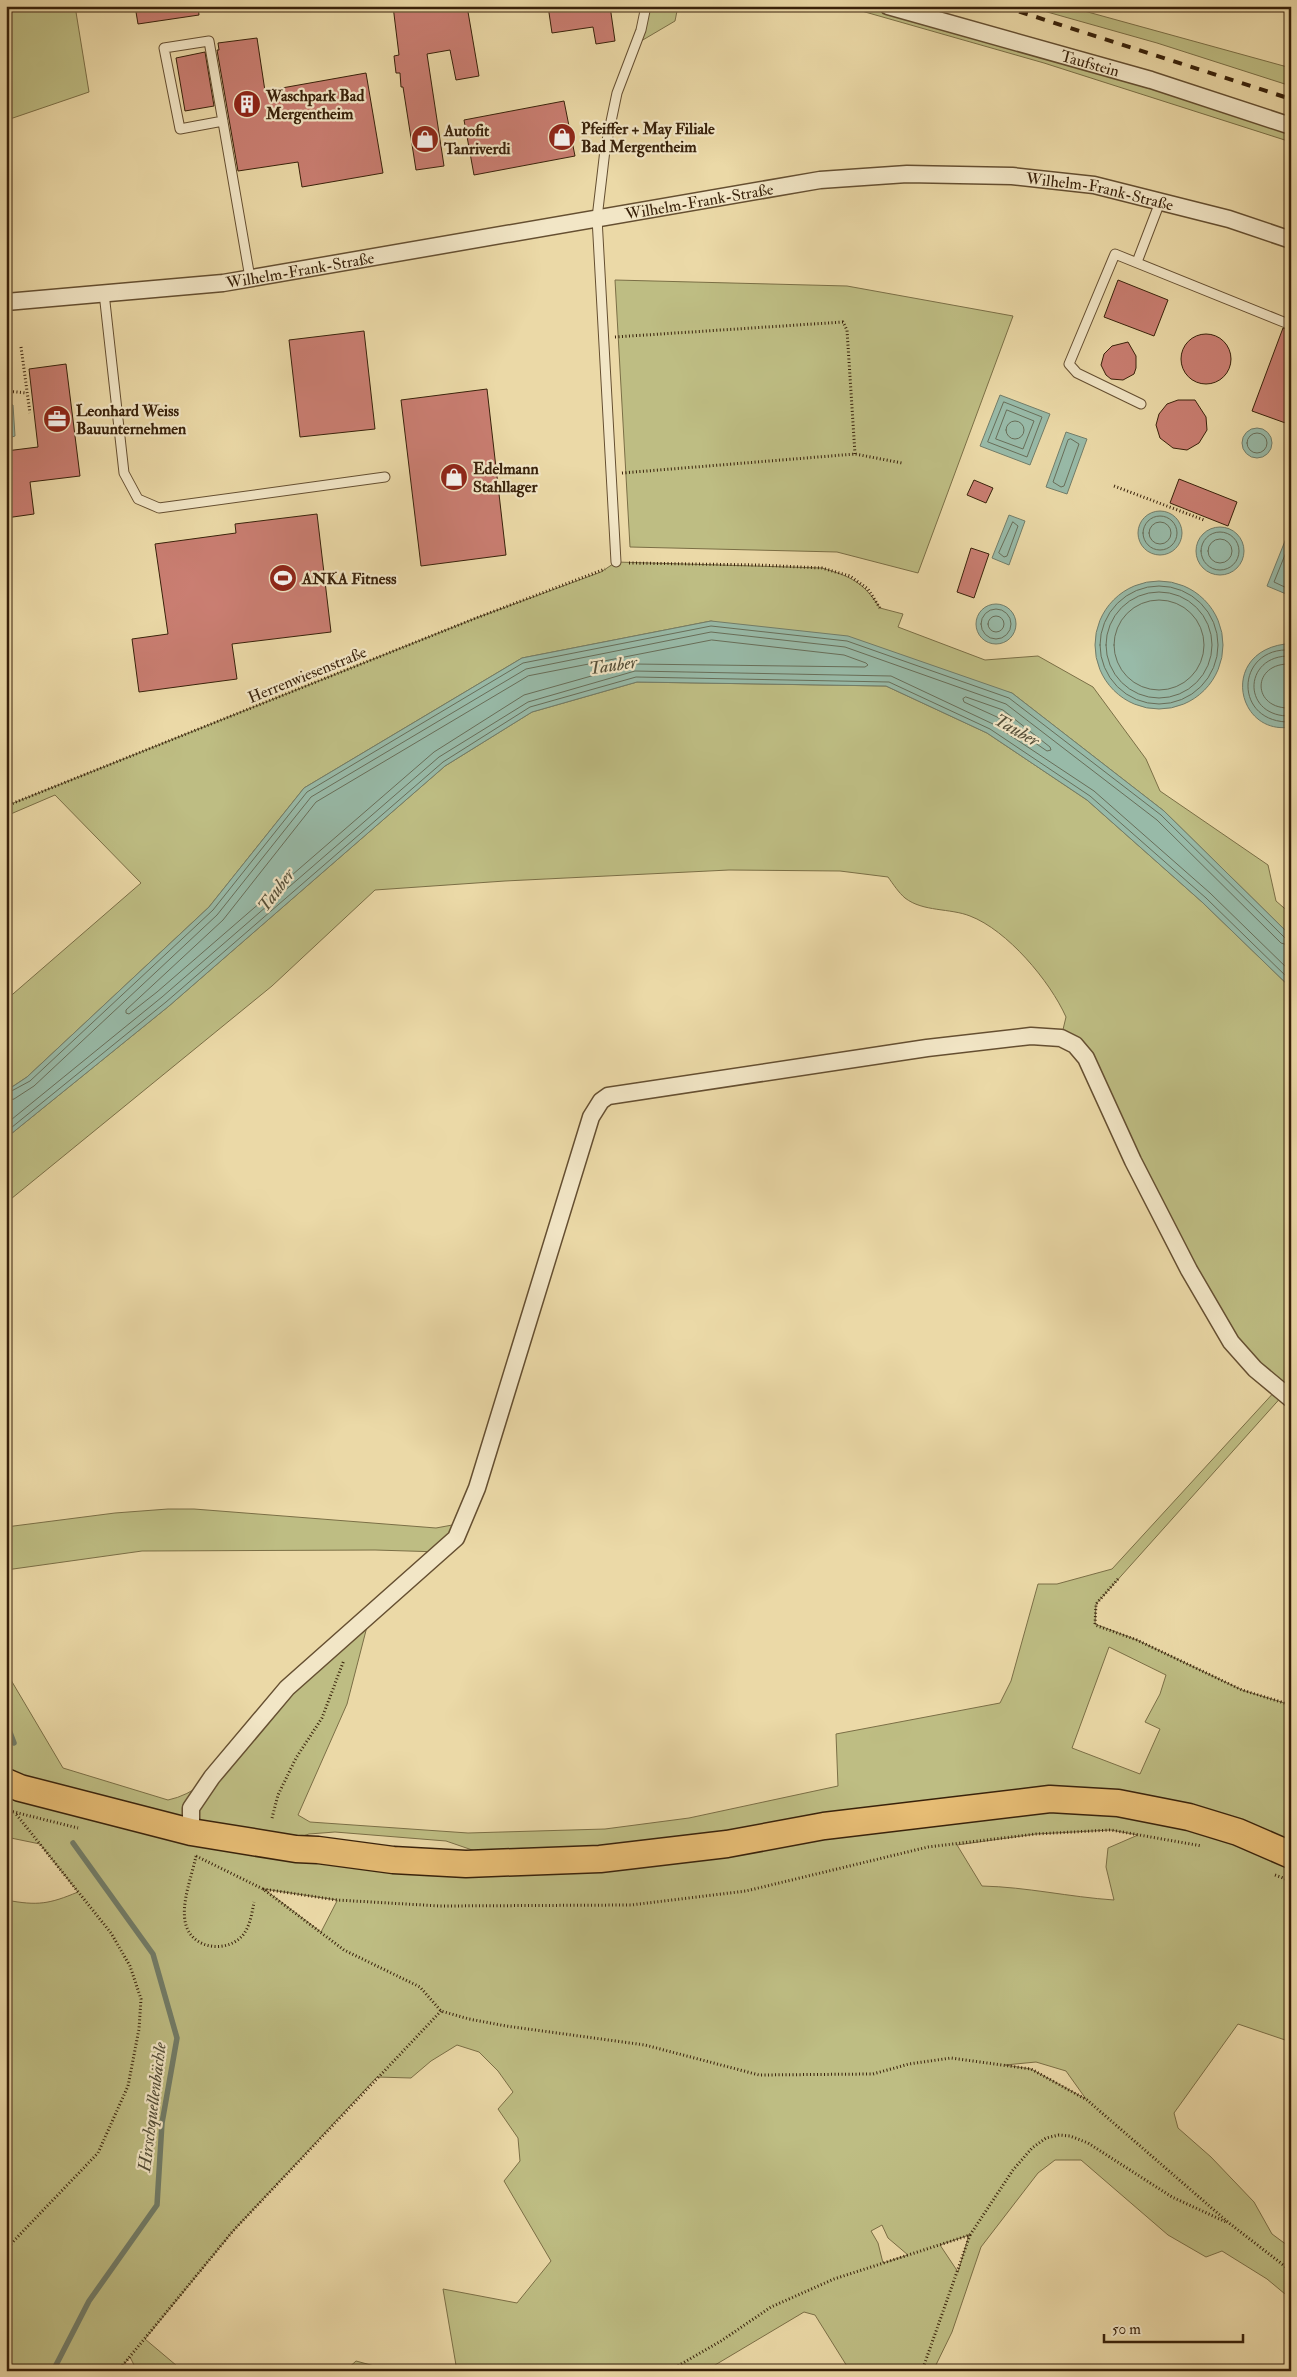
<svg xmlns="http://www.w3.org/2000/svg" width="1297" height="2377" font-family="'IM FELL Double Pica',serif">
<rect width="100%" height="100%" fill="#ebd9a7"/>
<filter id="stains"><feTurbulence type="fractalNoise" baseFrequency=".004" numOctaves="4"/><feColorMatrix values="0 0 0 0 .2 0 0 0 0 .09 0 0 0 0 .02 0 0 0 .5 -.17"/></filter>
<radialGradient id="worn" r=".72"><stop offset=".6" stop-color="#630" stop-opacity="0"/><stop offset="1" stop-color="#630" stop-opacity=".3"/></radialGradient>
<path fill="#bebd83" stroke="#7b6f46" fill-rule="evenodd" d="M 6,6 L 75,6 L 89,92 L 7,120 Z
M 646,6 L 678,6 L 675,21 L 636,44 Z
M 844,6 L 888,6 L 1291,126 L 1291,142 L 1044,63 Z
M 1026,6 L 1066,6 L 1291,68 L 1291,86 L 1157,43 Z
M 615,280 L 847,286 L 1013,316 L 918,573 L 837,552 L 630,547 Z
M 616,562 L 822,568 C 852,577 863,582 880,608 L 903,614 L 898,627 L 985,660 L 1038,656 L 1093,687 L 1146,759 L 1160,791 L 1268,865 L 1276,901 L 1291,914 L 1291,936 L 1164,811 L 1012,693 L 711,621 L 522,658 L 304,788 L 209,907 L 27,1077 L 6,1091 L 6,1000 L 141,883 L 55,795 L 6,816 L 6,806 L 476,618 L 601,572 Z
M 637,682 L 886,686 L 987,733 L 1087,800 L 1202,902 L 1291,988 L 1291,1399 L 1284,1394 L 1096,1604 L 1095,1624 L 1137,1640 L 1242,1690 L 1291,1705 L 1291,2042 L 1238,2024 L 1174,2113 L 1178,2128 L 1211,2157 L 1254,2202 L 1272,2234 L 1291,2248 L 1291,2299 L 1267,2279 L 1222,2251 L 1206,2257 L 1168,2235 L 1081,2160 L 1055,2160 L 1038,2173 L 981,2247 L 952,2332 L 933,2371 L 850,2371 L 815,2315 L 804,2312 L 705,2371 L 457,2371 L 443,2289 L 517,2303 L 551,2261 L 504,2181 L 520,2161 L 518,2138 L 498,2109 L 513,2092 L 498,2071 L 479,2052 L 457,2045 L 431,2061 L 411,2078 L 377,2077 L 233,2231 L 145,2339 L 183,2371 L 137,2371 L 130,2357 L 118,2371 L 6,2371 L 6,1900 C 38,1906 49,1904 78,1892 L 40,1844 L 6,1837 L 6,1668 L 8,1675 L 63,1768 L 168,1800 C 221,1789 251,1723 287,1688 C 313,1662 343,1639 370,1615 L 347,1704 L 298,1815 L 310,1822 L 468,1833 L 605,1829 L 689,1818 L 838,1786 L 836,1734 L 1000,1703 L 1011,1681 L 1038,1584 L 1057,1584 L 1112,1569 L 1277,1389 L 1231,1342 L 1101,1090 L 1061,1038 L 1066,1017 C 1050,981 1007,930 970,916 C 950,908 923,912 905,898 C 899,893 893,884 888,877 L 840,871 L 729,870 L 505,881 L 375,890 L 272,986 L 6,1203 L 6,1138 L 169,1006 L 445,766 L 532,712 ZM 1109,1647 L 1166,1675 L 1160,1694 L 1145,1722 L 1160,1729 L 1140,1774 L 1072,1748 ZM 1111,1830 L 1138,1835 L 1108,1848 L 1106,1867 L 1114,1900 C 1069,1897 1027,1887 982,1886 L 957,1845 L 1036,1834 ZM 335,1832 L 446,1841 L 481,1853 L 275,1845 L 309,1834 ZM 264,1889 L 337,1900 L 337,1901 L 321,1932 ZM 1036,2062 L 1066,2071 L 1086,2099 L 1031,2069 L 1005,2065 ZM 882,2225 L 888,2238 L 908,2255 L 883,2263 L 878,2243 L 871,2231 ZM 969,2235 L 958,2272 L 940,2245 Z
M 168,1509 L 194,1509 L 436,1528 L 463,1523 L 441,1552 L 375,1550 L 142,1551 L 6,1570 L 6,1527 L 115,1513 Z
M 356,2361 L 393,2371 L 345,2371 Z"/>
<path fill="#98baa8" stroke="#727d69" d="M 1000,395 L 1050,414 L 1030,465 L 980,446 Z
M 6,404 L 13,405 L 15,436 L 6,439 Z
M1242 443a15 15 0 1 1 30 0a15 15 0 1 1-30 0Z
M 1066,432 L 1087,439 L 1067,494 L 1046,487 Z
M1138 533a22 22 0 1 1 44 0a22 22 0 1 1-44 0Z
M 1009,515 L 1025,521 L 1009,565 L 992,558 Z
M 1291,526 L 1291,596 L 1267,586 Z
M1196 551a24 24 0 1 1 48 0a24 24 0 1 1-48 0Z
M1095 645a64 64 0 1 1 128 0a64 64 0 1 1-128 0Z
M976 624a20 20 0 1 1 40 0a20 20 0 1 1-40 0Z
M 711,621 L 848,636 L 1012,693 L 1164,811 L 1291,936 L 1291,988 L 1202,902 L 1087,800 L 987,733 L 886,686 L 637,682 L 532,712 L 445,766 L 169,1006 L 6,1138 L 6,1091 L 27,1077 L 209,907 L 304,788 L 522,658 Z
M 1285,644 L 1291,645 L 1291,727 C 1237,736 1219,653 1285,644 Z"/>
<g fill="none" stroke-linecap="round" stroke-linejoin="round">
<path stroke="#686e59" stroke-width="1" d="M 1004,402 L 1042,417 L 1027,457 L 988,442 Z
M 1007,410 L 1034,421 L 1023,449 L 996,439 Z
M1006 430a9 9 0 1 1 18 0a9 9 0 1 1-18 0Z
M1247 443a10 10 0 1 1 20 0a10 10 0 1 1-20 0Z
M 1071,439 L 1079,444 L 1064,486 L 1061,487 L 1053,482 L 1068,440 Z
M1143 533a17 17 0 1 1 34 0a17 17 0 1 1-34 0Z
M 1013,522 L 1018,526 L 1007,556 L 1004,557 L 999,553 Z
M1149 533a11 11 0 1 1 22 0a11 11 0 1 1-22 0Z
M1201 551a19 19 0 1 1 38 0a19 19 0 1 1-38 0Z
M1208 551a12 12 0 1 1 24 0a12 12 0 1 1-24 0Z
M 1291,540 L 1274,582 L 1291,590
M1100 645a59 59 0 1 1 118 0a59 59 0 1 1-118 0Z
M1106 645a53 53 0 1 1 106 0a53 53 0 1 1-106 0Z
M1114 645a45 45 0 1 1 90 0a45 45 0 1 1-90 0Z
M981 624a15 15 0 1 1 30 0a15 15 0 1 1-30 0Z
M988 624a8 8 0 1 1 16 0a8 8 0 1 1-16 0Z
M 712,640 L 844,655 L 866,663 L 868,665 L 865,667 L 634,664 L 524,695 L 434,752 L 157,992 L 129,1014 L 126,1013 L 126,1010 L 223,920 L 316,802 L 528,676 Z
M 1291,650 C 1235,646 1232,724 1291,722
M 1291,656 C 1242,654 1241,718 1291,716
M 1291,664 C 1251,662 1251,710 1291,708
M 966,697 L 1003,710 L 1050,747 L 1051,750 L 1047,751 L 997,717 L 964,702 L 963,699 Z
M 6,1094 L 30,1081 L 213,910 L 307,792 L 523,663 L 711,626 L 847,641 L 1009,698 L 1161,815 L 1285,938 L 1291,939
M 6,1101 L 14,1099 L 34,1086 L 217,915 L 311,797 L 526,669 L 711,632 L 845,647 L 1006,704 L 1157,820 L 1281,943 L 1291,946
M 6,1124 L 162,997 L 439,757 L 528,702 L 635,671 L 891,676 L 993,724 L 1094,791 L 1210,893 L 1291,972
M 6,1132 L 166,1002 L 443,762 L 530,707 L 636,677 L 889,682 L 990,729 L 1090,796 L 1206,898 L 1291,981"/>
<path stroke="#727d69" stroke-width="5.5" d="M 6,1722 L 14,1743
M 51,2371 L 55,2367 L 89,2301 L 157,2205 L 162,2123 L 177,2038 L 153,1954 L 73,1843"/>
</g>
<path fill="#ca7e72" stroke="#38210a" d="M 135,6 L 198,6 L 199,15 L 138,24 Z
M 393,6 L 467,6 L 479,76 L 456,80 L 450,50 L 427,54 L 444,166 L 416,170 L 403,87 L 401,87 L 400,73 L 396,73 L 394,56 L 399,55 Z
M 548,6 L 610,6 L 615,41 L 596,44 L 593,27 L 552,33 Z
M 257,38 L 265,91 L 366,73 L 383,173 L 302,187 L 298,162 L 238,171 L 217,50 L 219,50 L 218,43 Z
M 205,52 L 214,106 L 185,111 L 176,58 Z
M 564,101 L 575,156 L 474,175 L 464,120 Z
M 1118,280 L 1168,300 L 1154,336 L 1104,317 Z
M 1283,328 L 1291,331 L 1291,425 L 1252,411 Z
M 364,331 L 375,429 L 300,437 L 289,340 Z
M1181 359a25 25 0 1 1 50 0a25 25 0 1 1-50 0Z
M 1128,342 L 1136,356 L 1136,368 L 1134,374 L 1123,380 L 1111,379 L 1106,375 L 1101,365 L 1104,354 L 1112,346 Z
M 66,364 L 80,476 L 30,482 L 34,514 L 6,518 L 6,451 L 38,447 L 29,369 Z
M 487,389 L 506,555 L 421,566 L 401,400 Z
M 1178,400 L 1195,400 L 1206,417 L 1207,430 L 1199,443 L 1187,450 L 1173,448 L 1160,438 L 1156,425 L 1159,414 L 1167,404 Z
M 1179,479 L 1237,502 L 1228,526 L 1170,503 Z
M 974,480 L 993,488 L 986,503 L 967,495 Z
M 317,514 L 331,632 L 232,644 L 237,679 L 139,692 L 132,639 L 168,634 L 155,544 L 236,533 L 235,524 Z
M 971,548 L 989,554 L 974,598 L 957,592 Z"/>
<g fill="none" stroke-linecap="round" stroke-linejoin="round">
<g stroke="#654f31" stroke-width="11">
<path id="lane" d="M 223,121 L 180,129 L 164,48 L 209,41 L 250,278
M 1137,262 L 1160,202
M 104,293 L 124,473 L 138,499 L 159,508 L 385,477
M 1141,404 L 1077,373 L 1069,364 L 1115,254 L 1291,325
M 616,562 L 597,218 L 605,150 L 617,93 L 641,30 L 646,6"/>
</g>
<g stroke="#654f31" stroke-width="19">
<g id="street">
<path id="s1" d="M 888,6 L 1151,80 L 1291,126"/>
<path id="s2" d="M 6,302 L 223,283 L 820,180 L 907,174 L 1012,176 L 1094,185 L 1229,219 L 1291,240"/>
<path d="M 191,1832 L 191,1808 L 212,1777 L 287,1688 L 456,1538 L 477,1488 L 591,1117 L 601,1101 L 608,1096 L 927,1048 L 1031,1036 L 1061,1038 L 1075,1045 L 1086,1058 L 1133,1161 L 1189,1270 L 1231,1342 L 1255,1369 L 1291,1399"/>
</g>
</g>
<g stroke="#38210a" stroke-width="29">
<path id="primary" d="M 6,1782 L 20,1788 L 191,1832 L 296,1849 L 318,1850 L 393,1860 L 466,1864 L 600,1859 L 727,1844 L 824,1826 L 1050,1799 L 1118,1803 L 1189,1817 L 1238,1832 L 1291,1855"/>
</g>
<path stroke="#38210a" stroke-width="3" stroke-dasharray="1 2.5" stroke-linecap="butt" d="M 615,337 L 843,322 L 847,330 L 855,454
M 21,347 L 30,413
M 6,391 L 27,393
M 622,473 L 855,454 L 902,463
M 1114,486 L 1204,520
M 629,563 L 759,565 L 822,568 L 850,576 L 868,589 L 880,608
M 6,806 L 476,618 L 605,569
M 1118,1579 L 1096,1604 L 1095,1625 L 1137,1640 L 1242,1690 L 1291,1705
M 6,1810 L 78,1828
M 272,1818 L 278,1795 L 296,1758 L 322,1718 L 344,1660
M 196,1856 L 263,1889 L 344,1950 L 420,1987 L 441,2011 L 469,2019 L 506,2026 L 645,2045 L 759,2075 L 873,2074 L 909,2064 L 951,2058 L 1031,2069 L 1087,2100 L 1229,2223 L 1291,2271
M 196,1856 C 192,1876 180,1905 186,1925 C 193,1950 228,1953 243,1935 C 250,1926 252,1913 254,1902
M 1275,1875 L 1291,1881
M 263,1889 L 337,1900 L 440,1906 L 631,1905 L 746,1891 L 928,1847 L 1036,1834 L 1111,1830 L 1202,1846
M 6,2249 L 98,2153 L 128,2086 L 139,2029 L 141,1999 L 130,1966 L 111,1933 L 16,1814
M 118,2371 L 233,2231 L 441,2011
M 669,2371 L 721,2341 L 771,2307 L 834,2279 L 970,2235 L 1013,2170 L 1032,2148 L 1046,2138 L 1059,2135 L 1070,2136 L 1088,2143 L 1172,2197 L 1226,2222
M 922,2371 L 970,2235"/>
<use href="#lane" stroke="#f2e6c6" stroke-width="9"/>
<use href="#street" stroke="#f2e6c6" stroke-width="16"/>
<use href="#primary" stroke="#e6bc74" stroke-width="26"/>
<path stroke="#38210a" stroke-width="4" stroke-dasharray="9 9" stroke-linecap="butt" d="M 1002,6 L 1291,99"/>
</g>
<defs>
<g id="building-disc" transform="scale(1.4375)"><circle r="9.5" fill="#8f2418" stroke="#f2e6c6"/><path d="M-4-6H4V6H1V3H-1V6H-4ZM-2.5-4.3h1.7v1.8h-1.7ZM.8-4.3h1.7v1.8H.8ZM-2.5-1h1.7V.8h-1.7ZM.8-1h1.7V.8H.8Z" fill="#fff"/></g>
<g id="shop-disc" transform="scale(1.4375)"><circle r="9.5" fill="#8f2418" stroke="#f2e6c6"/><path d="M-5-2.5h2.3a2.7 3.5 0 0 1 5.4 0H5L5.5 6h-11ZM-1.5-2.5h3a1.5 2.3 0 0 0-3 0Z" fill="#fff"/></g>
<g id="office-disc" transform="scale(1.4375)"><circle r="9.5" fill="#8f2418" stroke="#f2e6c6"/><path d="M-6-3h4V-5.5h4V-3h4V5H-6ZM-1-4.5V-3h2v-1.5ZM-6 0V1H6V0Z" fill="#fff"/></g>
<g id="stadium-disc" transform="scale(1.4375)"><circle r="9.5" fill="#8f2418" stroke="#f2e6c6"/><path d="M0-5a6.5 5 0 1 0 0 10a6.5 5 0 1 0 0-10ZM-3.5-1.8h7v3.6h-7Z" fill="#fff"/></g>
</defs>
<g fill-rule="evenodd">
<use href="#building-disc" x="247" y="104"/>
<use href="#shop-disc" x="562" y="137"/>
<use href="#shop-disc" x="425" y="139"/>
<use href="#office-disc" x="57" y="419"/>
<use href="#shop-disc" x="454" y="477"/>
<use href="#stadium-disc" x="283" y="578"/>
</g>
<g text-anchor="middle" stroke-width="4.5" stroke-linejoin="round" paint-order="stroke">
<g font-size="16" fill="#38210a" stroke="#f2e6c6">
<text dy="6" stroke="none"><textPath href="#s1" startOffset="210">Taufstein</textPath></text>
<text dy="6" stroke="none"><textPath href="#s2" startOffset="1105">Wilhelm-Frank-Straße</textPath></text>
<text dy="6" stroke="none"><textPath href="#s2" startOffset="701">Wilhelm-Frank-Straße</textPath></text>
<text dy="6" stroke="none"><textPath href="#s2" startOffset="296">Wilhelm-Frank-Straße</textPath></text>
<text transform="translate(307 674) rotate(-22)" y="6">Herrenwiesenstraße</text>
</g>
<g font-size="16" font-weight="bold" fill="#38210a" stroke="#f2e6c6" text-anchor="start">
<text x="266" y="101">Waschpark Bad<tspan x="266" dy="18">Mergentheim</tspan></text>
<text x="581" y="134">Pfeiffer + May Filiale<tspan x="581" dy="18">Bad Mergentheim</tspan></text>
<text x="444" y="136">Autofit<tspan x="444" dy="18">Tanriverdi</tspan></text>
<text x="76" y="416">Leonhard Weiss<tspan x="76" dy="18">Bauunternehmen</tspan></text>
<text x="473" y="474">Edelmann<tspan x="473" dy="18">Stahllager</tspan></text>
<text x="302" y="584">ANKA Fitness</text>
</g>
<g font-size="18" font-style="italic" fill="#554f39" stroke="#f2e6c6">
<text transform="translate(613 665) rotate(-8)" y="6">Tauber</text>
<text transform="translate(1017 730) rotate(30)" y="6">Tauber</text>
<text transform="translate(276 890) rotate(-53)" y="6">Tauber</text>
<text transform="translate(152 2107) rotate(-83)" y="6">Hirschquellenbächle</text>
</g>
</g>
<rect width="1297" height="2377" fill="none" stroke="#ebd9a7" stroke-width="25"/>
<rect x="8" y="8" width="1282" height="2362" fill="none" stroke="#38210a" stroke-width="2.5"/>
<rect x="12" y="12" width="1272" height="2352" fill="none" stroke="#38210a"/>
<path d="M1104 2334v8h139v-8" fill="none" stroke="#38210a" stroke-width="2.5"/>
<text x="1112" y="2334" font-size="15" fill="#38210a" stroke="#f2e6c6" stroke-width="4" paint-order="stroke">50 m</text>
<rect width="100%" height="100%" filter="url(#stains)"/>
<rect width="100%" height="100%" fill="url(#worn)"/>
</svg>
